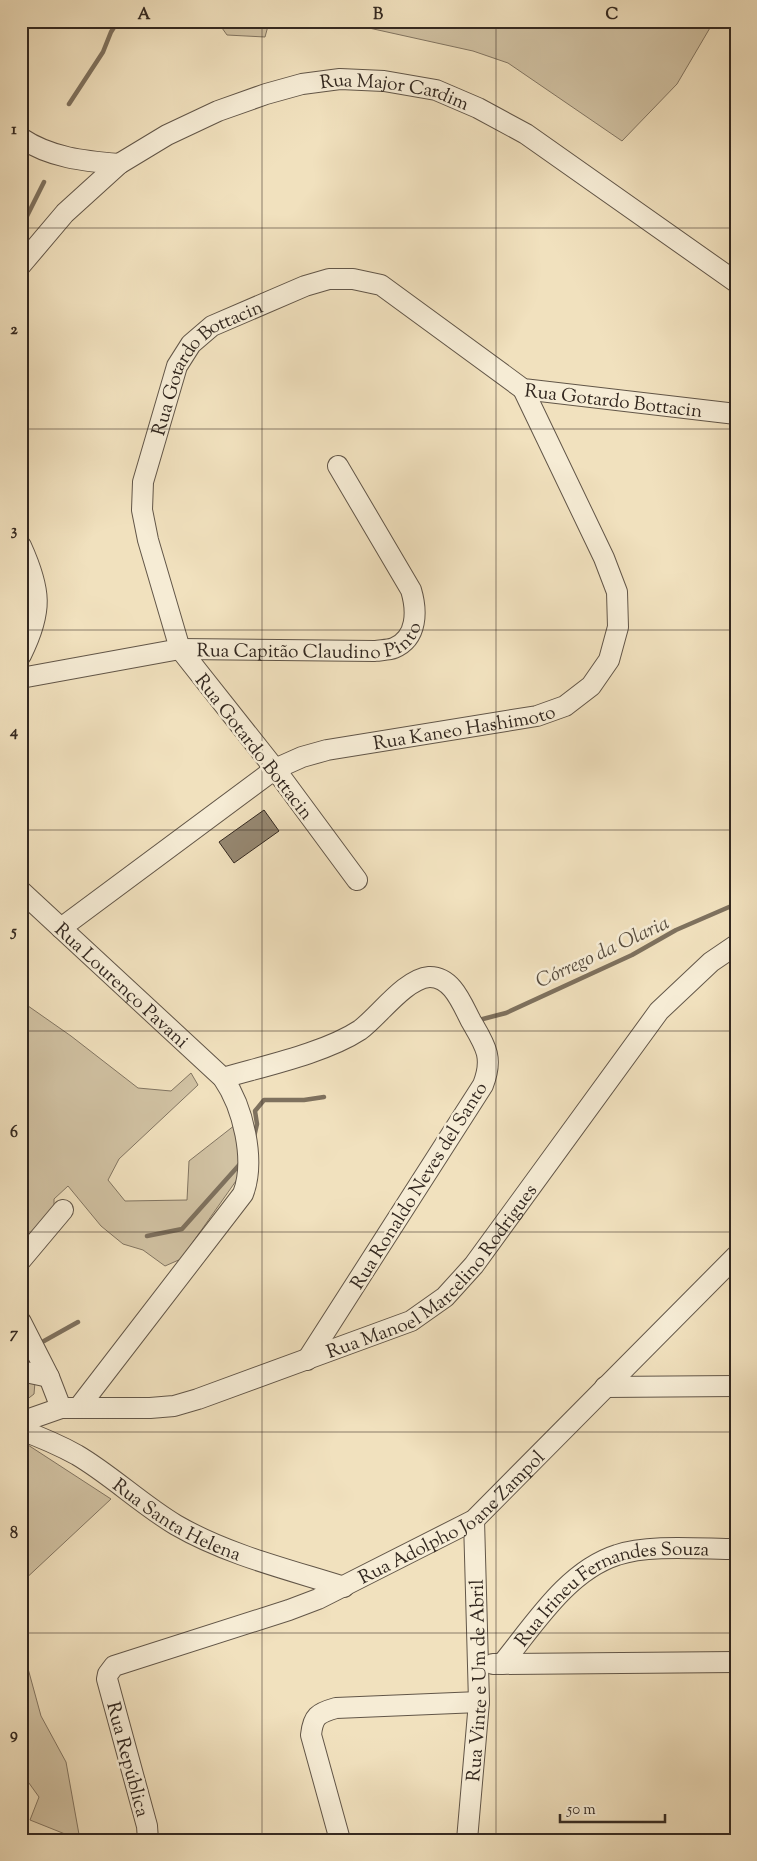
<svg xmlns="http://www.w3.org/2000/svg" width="757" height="1861" font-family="'Sorts Mill Goudy',serif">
<rect width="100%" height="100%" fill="#f1e1be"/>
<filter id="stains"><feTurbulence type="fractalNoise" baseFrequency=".004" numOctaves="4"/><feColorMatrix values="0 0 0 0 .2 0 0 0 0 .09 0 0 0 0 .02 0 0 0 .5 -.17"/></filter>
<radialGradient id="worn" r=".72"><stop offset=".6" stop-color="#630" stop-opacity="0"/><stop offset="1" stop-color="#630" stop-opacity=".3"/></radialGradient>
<path fill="#d1c2a3" stroke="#827562" d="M 217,21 L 714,21 L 677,84 L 622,141 L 508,63 L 473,51 L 369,28 L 308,24 L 268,26 L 265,37 L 227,35 Z
M 21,1001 L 71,1036 L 138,1088 L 171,1091 L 191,1073 L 198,1085 L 119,1159 L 108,1180 L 125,1201 L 187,1200 L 189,1161 L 235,1125 L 243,1171 L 181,1259 L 165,1266 L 143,1250 L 123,1244 L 101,1226 L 68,1186 L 54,1199 L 54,1214 L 21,1254 Z
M 21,1376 L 35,1382 L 34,1394 L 21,1404 Z
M 28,1445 L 111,1499 L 21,1583 L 21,1446 Z
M 21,1643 L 41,1716 L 66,1762 L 80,1840 L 30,1820 L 39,1797 L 21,1772 Z"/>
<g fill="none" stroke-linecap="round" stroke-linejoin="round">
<path stroke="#7e715e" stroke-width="4.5" d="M 69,104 L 103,52 L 111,32 L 118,21
M 21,228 L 44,182
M 479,1020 L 506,1013 L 632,955 L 676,930 L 736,904
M 254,1137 L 257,1124 L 255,1111 L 264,1100 L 304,1100 L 324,1097
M 147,1236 L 182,1229 L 240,1164
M 44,1341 L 78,1322"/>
</g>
<path fill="#968872" stroke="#332820" d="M 264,810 L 279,831 L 234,863 L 219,842 Z"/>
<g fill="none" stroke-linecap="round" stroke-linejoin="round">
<g stroke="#625648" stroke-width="22">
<g id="minor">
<path d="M 21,138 C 51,158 84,161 119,164"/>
<path id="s1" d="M 21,265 L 65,213 L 119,164 L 167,135 L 218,111 L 266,94 L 302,84 L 340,79 L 384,81 L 436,90 L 478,108 L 526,134 L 736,282"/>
<path d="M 21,546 C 41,590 43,611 21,655"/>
<path id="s2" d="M 21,678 L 180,649 L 375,651 C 381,650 389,650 394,648 C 418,638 417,610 411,590 L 338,466"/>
<path id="s3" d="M 357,880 L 275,769 L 180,649 L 148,540 L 142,510 L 143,482 L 177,366 L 191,344 L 212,326 L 305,286 L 329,279 L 353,279 L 381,285 L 523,389 L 736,414"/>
<path id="s4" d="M 21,891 L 223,1078 C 243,1107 256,1160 243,1194 L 79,1407"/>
<path id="s5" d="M 61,928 L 275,769 L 302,757 L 327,750 L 537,716 L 565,706 L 591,686 L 609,660 L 618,627 L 617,592 L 604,558 L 523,389"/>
<path d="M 223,1078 C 264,1066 325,1053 360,1030 C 379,1016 405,979 429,977 C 452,976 462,1004 471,1021 C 485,1045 494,1057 483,1085 L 307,1360"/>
<path d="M 21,1260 L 63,1210"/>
<path d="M 21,1322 L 49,1377 L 61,1408"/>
<path d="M 21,1371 L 49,1377"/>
<path d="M 605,1387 L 736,1386"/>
<path id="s6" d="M 21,1422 L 61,1408 L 150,1408 L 174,1406 L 198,1399 L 411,1321 L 445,1297 L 474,1265 L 659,1011 L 711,962 L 736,945"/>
<path id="s7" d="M 21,1430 C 40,1437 59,1445 77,1455 C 111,1475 141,1504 176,1525 C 228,1555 287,1569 344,1587"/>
<path d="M 493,1664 L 736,1662"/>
<path id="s8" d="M 502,1664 C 534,1625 567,1571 617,1555 C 648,1544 702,1549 736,1549"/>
<path id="s9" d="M 148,1840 L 147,1826 L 107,1679 L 108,1674 L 114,1666 L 289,1610 L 318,1599 L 474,1520 L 736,1256"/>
<path d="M 340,1840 L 311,1735 C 313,1716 318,1713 336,1708 L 479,1702"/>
<path id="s10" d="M 467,1840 L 479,1702 L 474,1520"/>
</g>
</g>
<use href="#minor" stroke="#f6ecd5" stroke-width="20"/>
</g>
<path fill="none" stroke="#332820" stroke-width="1" stroke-opacity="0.55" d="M 262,21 L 262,1840M 496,21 L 496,1840M 21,228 L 736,228M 21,429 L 736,429M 21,630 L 736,630M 21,830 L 736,830M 21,1031 L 736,1031M 21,1232 L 736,1232M 21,1432 L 736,1432M 21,1633 L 736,1633"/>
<g text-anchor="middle" stroke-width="5" stroke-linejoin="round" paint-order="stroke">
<g font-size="19" fill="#332820" stroke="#f6ecd5">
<text dy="7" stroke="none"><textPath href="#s1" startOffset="436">Rua Major Cardim</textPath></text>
<text dy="7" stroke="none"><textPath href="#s3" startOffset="602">Rua Gotardo Bottacin</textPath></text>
<text dy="7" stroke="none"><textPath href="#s3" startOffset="1084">Rua Gotardo Bottacin</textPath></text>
<text dy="7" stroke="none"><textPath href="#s2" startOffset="294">Rua Capitão Claudino Pinto</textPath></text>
<text dy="7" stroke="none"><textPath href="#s5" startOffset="461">Rua Kaneo Hashimoto</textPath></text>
<text transform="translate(255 746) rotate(52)" y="7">Rua Gotardo Bottacin</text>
<text dy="7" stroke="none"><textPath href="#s4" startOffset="138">Rua Lourenço Pavani</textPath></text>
<text transform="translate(418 1185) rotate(-58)" y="7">Rua Ronaldo Neves del Santo</text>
<text dy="7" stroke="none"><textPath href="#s6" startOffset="454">Rua Manoel Marcelino Rodrigues</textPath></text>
<text dy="7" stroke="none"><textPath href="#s9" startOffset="554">Rua Adolpho Joane Zampol</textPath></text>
<text dy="7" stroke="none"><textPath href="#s7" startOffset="181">Rua Santa Helena</textPath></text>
<text dy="7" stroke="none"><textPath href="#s8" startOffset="140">Rua Irineu Fernandes Souza</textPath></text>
<text dy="7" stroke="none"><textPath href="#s10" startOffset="160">Rua Vinte e Um de Abril</textPath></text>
<text transform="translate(129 1759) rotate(75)" y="7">Rua República</text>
</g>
<g font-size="20" font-style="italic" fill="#584d3f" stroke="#f6ecd5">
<text transform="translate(602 951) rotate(-25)" y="7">Córrego da Olaria</text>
</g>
</g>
<rect width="757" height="1861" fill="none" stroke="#f1e1be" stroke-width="55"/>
<path d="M560 1814v8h105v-8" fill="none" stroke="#332820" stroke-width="2.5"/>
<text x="567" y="1814" font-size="15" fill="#332820" stroke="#f6ecd5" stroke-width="4" paint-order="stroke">50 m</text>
<rect x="28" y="28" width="702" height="1806" fill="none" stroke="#332820" stroke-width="2"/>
<g font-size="16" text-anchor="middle" font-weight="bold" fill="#332820">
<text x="144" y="19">A</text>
<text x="378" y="19">B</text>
<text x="612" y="19">C</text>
<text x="14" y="134">1</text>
<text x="14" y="334">2</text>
<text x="14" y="535">3</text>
<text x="14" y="736">4</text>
<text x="14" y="936">5</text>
<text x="14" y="1137">6</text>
<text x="14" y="1338">7</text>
<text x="14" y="1538">8</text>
<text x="14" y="1739">9</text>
</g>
<rect width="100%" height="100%" filter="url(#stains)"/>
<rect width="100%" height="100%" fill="url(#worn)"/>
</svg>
